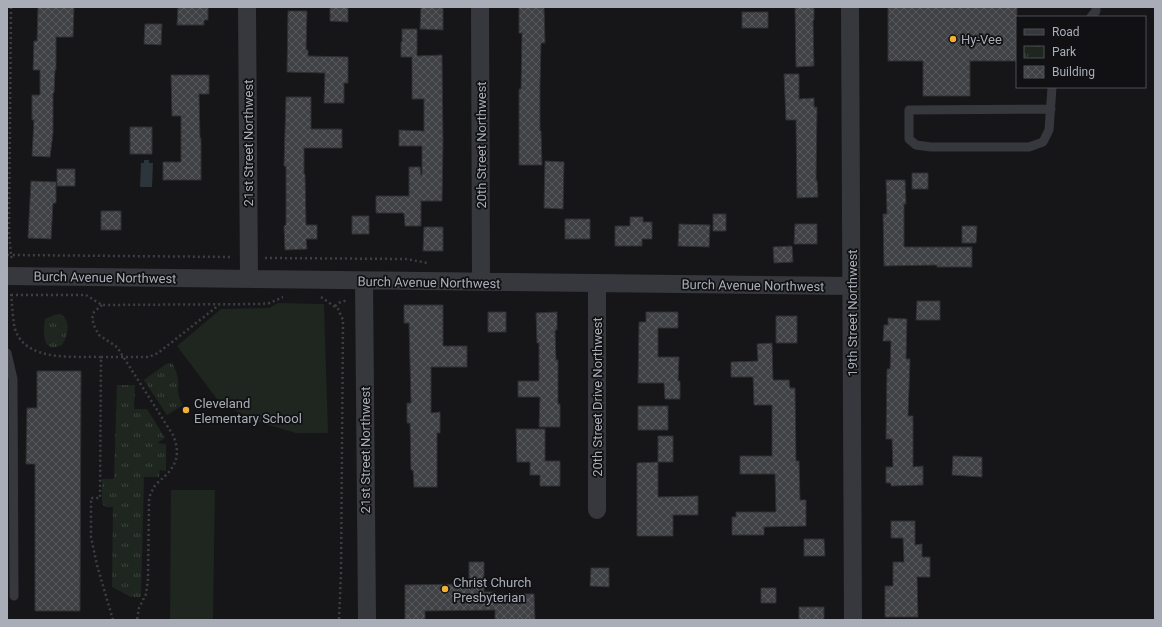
<svg xmlns="http://www.w3.org/2000/svg" width="1162" height="627" font-family="Roboto,sans-serif">
<defs>
<pattern id="park-tufts" width="24" height="20" patternUnits="userSpaceOnUse"><rect width="24" height="20" fill="#1e261f"/><path d="M3 7l-1-3M5 7V3M7 7l1-3M15 17l-1-3M17 17v-4M19 17l1-3" fill="none" stroke="#3c433d"/></pattern>
<pattern id="building-cross-hatch" width="8" height="8" patternUnits="userSpaceOnUse"><rect width="8" height="8" fill="#404145"/><path d="M0 0l8 8M0 8l8-8" fill="none" stroke="#595a5e"/></pattern>
</defs>
<rect width="100%" height="100%" fill="#161618"/>
<path fill="#1e261f" d="M 278,303 L 324,304 L 328,433 L 296,433 L 255,421 L 220,403 L 177,346 L 221,309 L 269,308 Z
M 171,490 L 215,490 L 213,620 L 170,620 Z"/>
<path fill="url(#park-tufts)" d="M 60,314 C 72,321 68,335 62,345 C 42,354 43,333 45,319 L 54,315 Z
M 172,363 C 175,368 177,373 178,379 C 179,391 176,394 183,405 L 167,415 L 144,380 L 166,364 Z
M 117,385 L 135,385 L 134,409 L 147,409 L 165,438 L 157,443 L 166,444 L 166,471 L 160,470 L 159,477 L 144,477 L 141,597 L 131,597 L 112,587 L 113,507 L 105,507 L 102,503 L 102,479 L 114,479 Z"/>
<path fill="#2c353c" d="M 144,160 L 149,160 L 149,163 L 153,163 L 152,187 L 140,187 L 141,163 L 144,163 Z"/>
<path fill="url(#building-cross-hatch)" stroke="#303034" d="M 38,7 L 74,7 L 73,37 L 56,37 L 56,70 L 55,70 L 54,93 L 53,93 L 53,133 L 50,157 L 32,156 L 34,120 L 32,120 L 32,95 L 40,95 L 40,70 L 33,70 L 34,41 L 37,41 Z
M 178,7 L 208,7 L 208,20 L 204,20 L 204,25 L 177,25 Z
M 330,7 L 348,7 L 348,22 L 330,21 Z
M 421,7 L 443,8 L 443,30 L 420,29 Z
M 519,7 L 544,7 L 545,43 L 541,43 L 540,85 L 540,131 L 541,131 L 542,165 L 519,165 L 519,89 L 521,89 L 522,33 L 519,33 Z
M 795,7 L 814,7 L 814,20 L 813,20 L 814,66 L 796,67 Z
M 888,7 L 1017,7 L 1017,61 L 970,61 L 970,96 L 923,96 L 923,61 L 888,61 Z
M 288,11 L 307,11 L 306,50 L 308,50 L 308,56 L 348,57 L 348,83 L 344,83 L 344,103 L 324,103 L 325,73 L 287,72 Z
M 742,12 L 768,12 L 768,28 L 742,28 Z
M 145,24 L 162,24 L 161,45 L 144,44 Z
M 402,29 L 417,29 L 417,56 L 442,55 L 443,144 L 442,201 L 421,201 L 421,226 L 405,226 L 404,213 L 376,213 L 376,196 L 409,196 L 409,167 L 420,167 L 421,175 L 422,175 L 422,146 L 399,146 L 399,130 L 424,131 L 424,99 L 412,99 L 412,57 L 401,57 L 401,42 L 402,42 Z
M 784,74 L 799,74 L 799,99 L 814,98 L 814,107 L 817,107 L 816,180 L 817,180 L 818,197 L 797,198 L 796,120 L 786,120 Z
M 171,75 L 209,75 L 209,94 L 199,94 L 200,138 L 201,138 L 201,180 L 163,180 L 163,162 L 181,162 L 181,116 L 172,116 Z
M 286,97 L 311,97 L 311,129 L 342,129 L 342,148 L 304,148 L 304,174 L 305,174 L 306,225 L 317,225 L 317,239 L 306,239 L 307,249 L 285,250 L 284,226 L 286,225 L 286,166 L 284,166 Z
M 130,127 L 152,127 L 152,154 L 130,154 Z
M 545,161 L 564,162 L 563,209 L 544,208 Z
M 57,169 L 75,169 L 75,186 L 57,186 Z
M 912,173 L 928,173 L 928,189 L 912,189 Z
M 886,180 L 905,180 L 906,204 L 904,204 L 904,247 L 972,247 L 972,267 L 937,267 L 937,265 L 884,266 L 883,214 L 887,214 Z
M 31,181 L 56,182 L 56,203 L 53,203 L 51,239 L 28,238 Z
M 101,211 L 121,211 L 121,230 L 101,230 Z
M 713,214 L 726,214 L 726,231 L 713,231 Z
M 352,216 L 369,216 L 369,234 L 352,234 Z
M 630,217 L 643,217 L 643,222 L 652,222 L 652,239 L 642,239 L 642,246 L 615,246 L 615,226 L 630,226 Z
M 565,219 L 590,219 L 590,239 L 565,239 Z
M 679,224 L 710,225 L 709,247 L 678,246 Z
M 795,224 L 817,224 L 817,244 L 794,244 Z
M 962,226 L 977,226 L 976,243 L 962,243 Z
M 424,227 L 443,227 L 443,251 L 423,251 Z
M 792,246 L 793,262 L 774,263 L 773,247 Z
M 917,301 L 940,301 L 940,320 L 916,320 Z
M 404,305 L 443,305 L 443,346 L 467,346 L 467,367 L 431,367 L 431,413 L 440,412 L 440,433 L 437,433 L 437,487 L 414,487 L 413,470 L 411,470 L 410,423 L 407,423 L 407,403 L 411,403 L 409,323 L 404,323 Z
M 488,312 L 506,312 L 506,332 L 488,332 Z
M 557,312 L 557,330 L 555,330 L 556,360 L 558,360 L 558,404 L 560,404 L 560,427 L 539,427 L 540,397 L 518,397 L 518,381 L 539,381 L 539,343 L 537,343 L 536,313 Z
M 646,312 L 678,312 L 678,328 L 658,328 L 658,357 L 679,357 L 678,381 L 680,381 L 680,399 L 665,399 L 664,383 L 638,383 L 639,322 L 646,322 Z
M 776,316 L 797,316 L 797,343 L 776,343 Z
M 888,318 L 907,319 L 906,359 L 910,359 L 908,416 L 913,416 L 913,467 L 923,466 L 923,485 L 891,486 L 891,483 L 886,483 L 886,467 L 893,467 L 892,439 L 886,439 L 887,369 L 890,369 L 891,341 L 883,341 L 884,325 L 888,325 Z
M 772,343 L 773,380 L 789,380 L 790,388 L 795,388 L 796,461 L 799,461 L 800,500 L 806,500 L 806,526 L 764,527 L 764,535 L 732,535 L 732,517 L 736,517 L 736,512 L 776,512 L 775,474 L 740,474 L 740,456 L 772,456 L 772,405 L 754,405 L 753,377 L 731,377 L 731,362 L 758,361 L 757,344 Z
M 37,371 L 81,371 L 80,611 L 35,611 L 35,464 L 26,464 L 27,408 L 37,408 Z
M 638,406 L 668,406 L 668,430 L 638,430 Z
M 516,429 L 545,429 L 545,461 L 560,461 L 560,486 L 540,486 L 540,475 L 530,475 L 530,462 L 517,462 Z
M 658,436 L 673,436 L 673,462 L 658,462 Z
M 953,456 L 982,457 L 982,477 L 952,475 Z
M 658,462 L 658,497 L 698,496 L 698,515 L 673,515 L 673,536 L 637,536 L 637,463 Z
M 891,521 L 915,521 L 915,545 L 922,544 L 922,557 L 930,557 L 930,577 L 917,577 L 918,617 L 885,617 L 885,586 L 893,586 L 893,562 L 904,562 L 903,538 L 891,538 Z
M 804,539 L 824,539 L 825,556 L 804,556 Z
M 469,562 L 484,562 L 484,592 L 496,592 L 496,594 L 534,594 L 535,620 L 495,620 L 495,610 L 425,611 L 425,620 L 405,620 L 405,585 L 469,584 Z
M 591,568 L 609,568 L 609,587 L 590,586 Z
M 761,588 L 776,588 L 776,603 L 761,603 Z
M 799,607 L 824,607 L 824,620 L 799,620 Z"/>
<g fill="none" stroke-linecap="round" stroke-linejoin="round">
<path stroke="#3d3f44" stroke-width="2.5" stroke-dasharray="2 3" stroke-linecap="butt" d="M 11,7 L 9,232 L 11,255 L 233,257
M 7,255 L 11,255 L 12,260
M 265,258 L 406,259 L 428,263
M 11,294 C 12,303 13,325 16,332 C 29,362 74,356 101,357 L 100,498 L 91,498 L 91,537 L 97,565 L 113,620
M 11,295 L 86,295 L 102,305 L 262,304 L 270,303 L 283,297
M 321,297 L 338,309 L 343,320 L 341,574 L 339,620
M 102,305 L 94,312 L 92,319 L 95,328 L 99,335 L 117,347 L 173,435 C 180,452 178,464 164,477 C 160,481 154,485 152,491 C 150,493 150,497 149,500 L 148,579 L 146,594 L 139,608 L 137,620
M 335,306 L 338,303 L 348,300
M 101,357 L 149,357 L 158,353 L 219,305"/>
<path stroke="#37383d" stroke-width="9" d="M 1091,17 L 1096,11 L 1096,7
M 1051,109 L 909,110 L 909,139 L 916,145 L 931,147 L 1029,147 L 1043,142 L 1049,130 L 1052,87
M 7,353 L 13,379 L 14,596"/>
<path stroke="#37383d" stroke-width="18" d="M 247,7 L 249,279
M 480,7 L 481,282
M 850,7 L 853,620
M 7,276 L 851,286
M 364,281 L 367,620
M 597,284 L 597,510"/>
</g>
<g fill="#f2b134" stroke="#111113" stroke-width="1.5">
<circle cx="953" cy="39" r="4"/>
<circle cx="186" cy="410" r="4"/>
<circle cx="445" cy="589" r="4"/>
</g>
<g text-anchor="middle" stroke-width="3.5" stroke-linejoin="round" paint-order="stroke">
<g font-size="13" fill="#a8adb8" stroke="#111113" text-anchor="start">
<text x="961" y="44">Hy-Vee</text>
<text x="194" y="408">Cleveland<tspan x="194" dy="15">Elementary School</tspan></text>
<text x="453" y="587">Christ Church<tspan x="453" dy="15">Presbyterian</tspan></text>
</g>
<g font-size="13" fill="#a8adb8" stroke="#111113">
<text transform="translate(248 143) rotate(-90)" y="5">21st Street Northwest</text>
<text transform="translate(481 145) rotate(-90)" y="5">20th Street Northwest</text>
<text transform="translate(105 277) rotate(1)" y="5">Burch Avenue Northwest</text>
<text transform="translate(429 282) rotate(1)" y="5">Burch Avenue Northwest</text>
<text transform="translate(753 285) rotate(1)" y="5">Burch Avenue Northwest</text>
<text transform="translate(852 313) rotate(-90)" y="5">19th Street Northwest</text>
<text transform="translate(597 397) rotate(-90)" y="5">20th Street Drive Northwest</text>
<text transform="translate(365 450) rotate(-90)" y="5">21st Street Northwest</text>
</g>
</g>
<rect width="1162" height="627" fill="none" stroke="#a8adb8" stroke-width="16"/>
<rect x="1016" y="16" width="130" height="72" fill="#111113" stroke="#4d4f55"/>
<rect x="1024" y="29" width="20" height="6" fill="#37383d" stroke="#4d4f55"/>
<text x="1052" y="36" font-size="12" fill="#a8adb8">Road</text>
<rect x="1024" y="46" width="20" height="12" fill="url(#park-tufts)" stroke="#4d4f55"/>
<text x="1052" y="56" font-size="12" fill="#a8adb8">Park</text>
<rect x="1024" y="66" width="20" height="12" fill="url(#building-cross-hatch)" stroke="#4d4f55"/>
<text x="1052" y="76" font-size="12" fill="#a8adb8">Building</text>
</svg>
